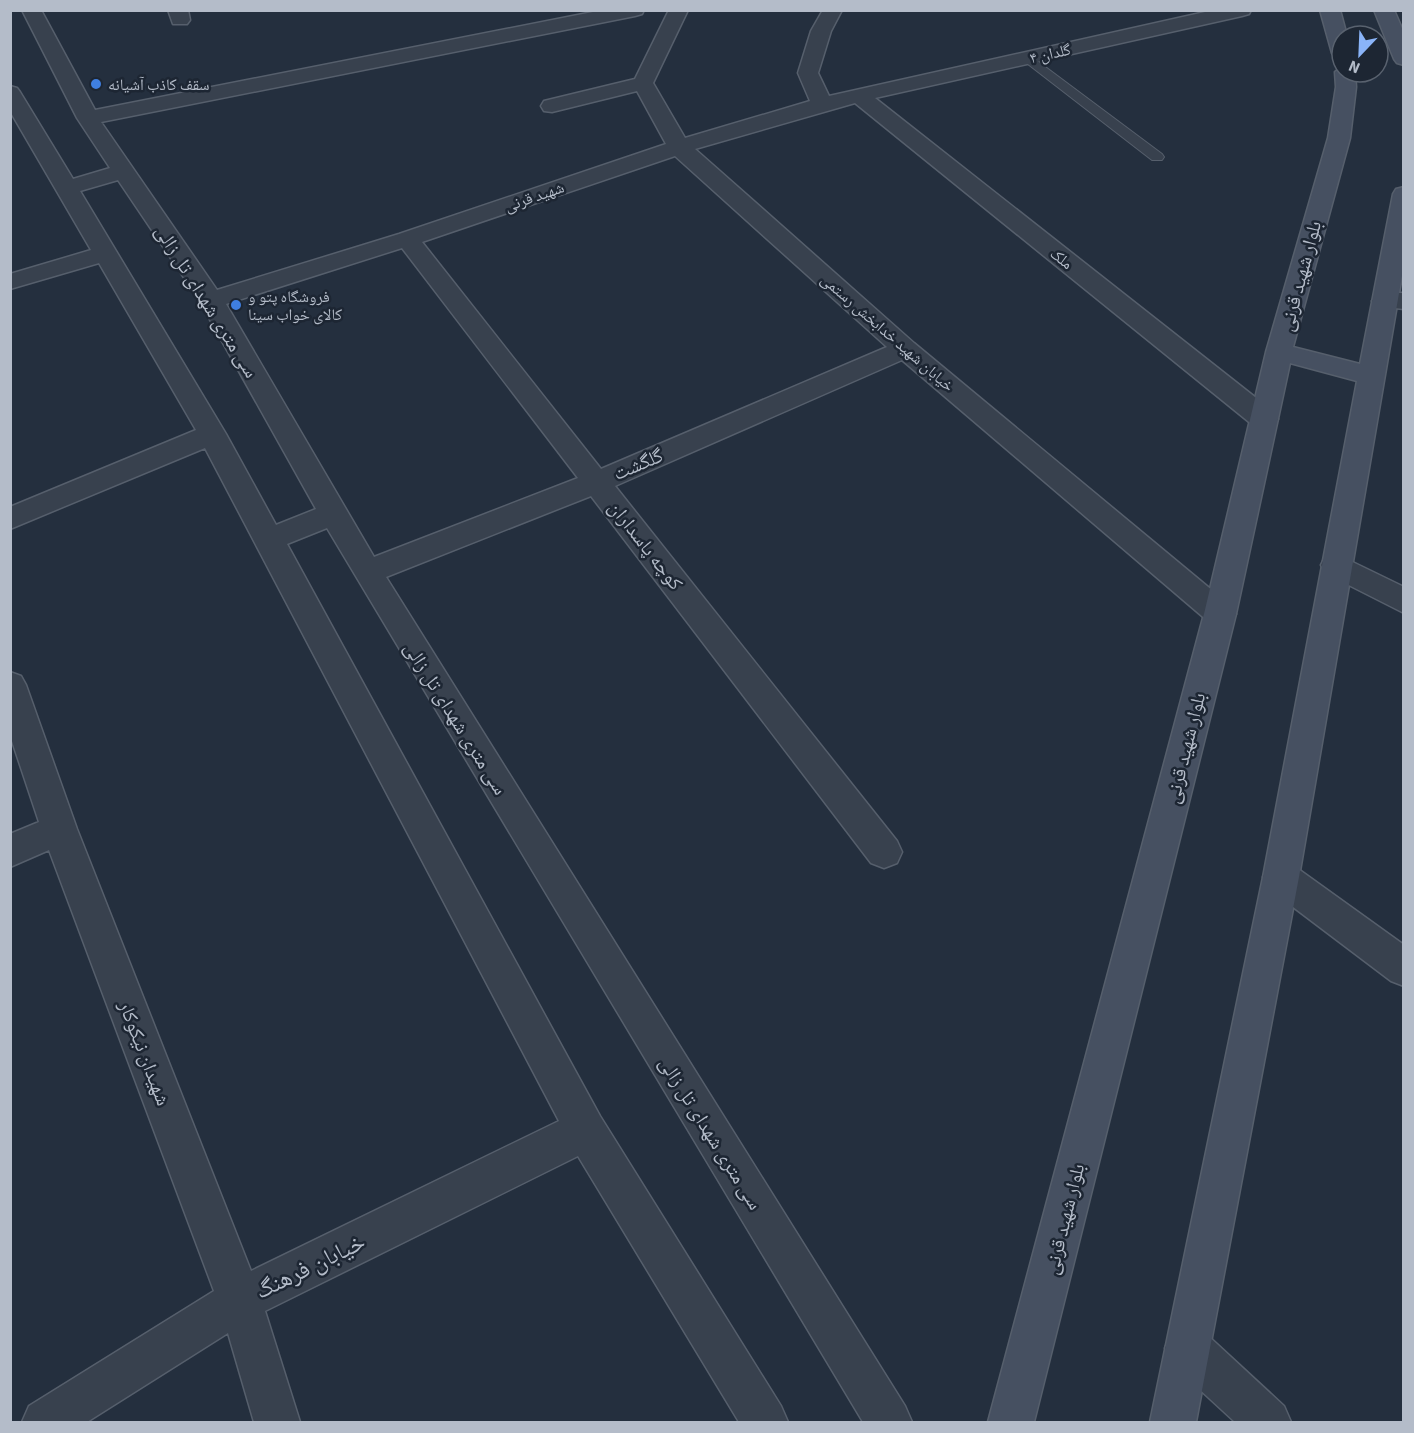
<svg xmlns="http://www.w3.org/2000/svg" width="1414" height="1433" font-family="'Source Sans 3','Noto Naskh Arabic',sans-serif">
<rect width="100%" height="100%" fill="#242f3e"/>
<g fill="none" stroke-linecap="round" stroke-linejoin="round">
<g stroke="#565f6c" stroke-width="2">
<path id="service" d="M 1028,54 L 1162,154 L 1164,157 L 1162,160 L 1152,160 L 1024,61 L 1022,58 Z"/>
</g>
<g stroke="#565f6c" stroke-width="3">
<path id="minor" d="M 22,10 L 41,10 L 95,110 L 603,10 L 644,10 L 642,14 L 635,16 L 101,122 L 217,290 L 399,234 L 666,144 L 637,91 L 552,112 L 544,111 L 541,106 L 544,101 L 635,79 L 669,10 L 688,10 L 653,83 L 685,138 L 810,101 L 798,73 L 811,31 L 823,10 L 842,10 L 831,31 L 818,73 L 829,96 L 1214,10 L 1251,10 L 1249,14 L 1242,16 L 875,98 L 1274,412 L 1278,419 L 1274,426 L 1264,428 L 1254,426 L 855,103 L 695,149 L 914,343 L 1231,606 L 1236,614 L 1231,622 L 1220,626 L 1209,622 L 902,360 L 615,486 L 897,841 L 902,852 L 897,863 L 884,868 L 871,863 L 591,496 L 386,577 L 905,1406 L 912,1422 L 863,1422 L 327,528 L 287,544 L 600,1116 L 781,1406 L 788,1422 L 739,1422 L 578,1156 L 265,1311 L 300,1422 L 254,1422 L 228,1333 L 87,1422 L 22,1422 L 29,1406 L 214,1291 L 49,850 L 10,867 L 10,834 L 39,822 L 10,735 L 10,672 L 21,676 L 26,685 L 77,829 L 251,1271 L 559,1121 L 205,448 L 10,529 L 10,507 L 196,430 L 99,263 L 10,289 L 10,274 L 91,250 L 10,111 L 10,86 L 17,88 L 20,92 L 73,179 L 110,168 L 77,118 ZM 675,156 L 887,347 L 601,469 L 422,242 ZM 118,180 L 199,300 L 316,509 L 276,525 L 226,434 L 80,191 ZM 402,248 L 578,478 L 374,557 L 226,304 Z
M 168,10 L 188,10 L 190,20 L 187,24 L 173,24 Z
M 1336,554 L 1404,587 L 1404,613 L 1325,573 L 1321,565 L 1325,557 Z
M 1188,1325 L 1204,1332 L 1284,1406 L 1291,1422 L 1235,1422 L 1172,1364 L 1165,1348 L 1172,1332 Z"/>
</g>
<g stroke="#565f6c" stroke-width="3">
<path id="tertiary" d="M 1385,293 L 1404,293 L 1404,309 L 1376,306 L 1372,301 L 1376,296 Z
M 1281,861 L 1294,866 L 1404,945 L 1404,986 L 1391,981 L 1268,888 L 1263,877 L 1268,866 Z"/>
</g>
<g stroke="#565f6c" stroke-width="3">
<path id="secondary" d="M 1320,10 L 1340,10 L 1347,36 L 1342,36 L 1342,59 L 1335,57 L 1332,53 Z
M 1374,10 L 1394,10 L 1404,33 L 1404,65 L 1397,63 L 1394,59 Z
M 1342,67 L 1342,72 L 1355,72 L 1356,87 L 1350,138 L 1293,347 L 1360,364 L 1393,194 L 1396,189 L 1404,187 L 1404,264 L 1299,877 L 1196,1422 L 1150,1422 L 1263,877 L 1357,381 L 1290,363 L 1236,614 L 1034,1422 L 988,1422 L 1204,614 L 1266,352 L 1328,138 L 1336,87 L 1335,72 Z"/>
</g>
<use href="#service" fill="#38414e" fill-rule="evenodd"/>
<use href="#minor" fill="#38414e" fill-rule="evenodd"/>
<use href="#tertiary" fill="#38414e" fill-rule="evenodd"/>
<use href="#secondary" fill="#465061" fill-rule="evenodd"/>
</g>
<g fill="#3f7fe0" stroke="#1d2633" stroke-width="2">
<circle cx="96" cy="84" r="6"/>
<circle cx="236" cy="305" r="6"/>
</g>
<g text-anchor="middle" stroke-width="5" stroke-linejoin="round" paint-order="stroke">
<g font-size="16" fill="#b4bcc9" stroke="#1d2633">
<text transform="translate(1050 53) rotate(-13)" y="6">گلدان ۴</text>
<text transform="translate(534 196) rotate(-19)" y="6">شهید قرنی</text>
<text transform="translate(1062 258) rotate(39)" y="6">ملک</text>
<text transform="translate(888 332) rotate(41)" y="6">خیابان شهید خدابخش رستمی</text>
</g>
<g font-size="16" fill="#b4bcc9" stroke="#1d2633" text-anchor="start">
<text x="108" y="90">سقف کاذب آشیانه</text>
<text x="248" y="302">فروشگاه پتو و<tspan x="248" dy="18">کالای خواب سینا</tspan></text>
</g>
<g font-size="20" fill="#b4bcc9" stroke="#1d2633">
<text transform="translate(1300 276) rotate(-75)" y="7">بلوار شهید قرنی</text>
<text transform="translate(207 301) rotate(58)" y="7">سی متری شهدای تل زالی</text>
<text transform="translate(638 464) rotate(-23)" y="7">گلگشت</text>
<text transform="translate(646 545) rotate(52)" y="7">کوچه پاسداران</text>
<text transform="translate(456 718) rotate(58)" y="7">سی متری شهدای تل زالی</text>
<text transform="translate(1185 748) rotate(-76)" y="7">بلوار شهید قرنی</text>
<text transform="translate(145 1053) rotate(69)" y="7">شهیدان نیکوکار</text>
<text transform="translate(711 1133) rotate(58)" y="7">سی متری شهدای تل زالی</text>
<text transform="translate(1064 1219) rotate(-76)" y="7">بلوار شهید قرنی</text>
</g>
<g font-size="24" fill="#b4bcc9" stroke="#1d2633">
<text transform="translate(310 1266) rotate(-26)" y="8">خیابان فرهنگ</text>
</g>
</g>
<rect width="1414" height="1433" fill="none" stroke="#b4bcc9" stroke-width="24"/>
<g transform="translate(1360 54) rotate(203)"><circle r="28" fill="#1d2633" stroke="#59626f" stroke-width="1.5"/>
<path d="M0-4.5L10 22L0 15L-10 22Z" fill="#8ab4f8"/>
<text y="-9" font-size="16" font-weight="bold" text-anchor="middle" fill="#b4bcc9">N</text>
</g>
</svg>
